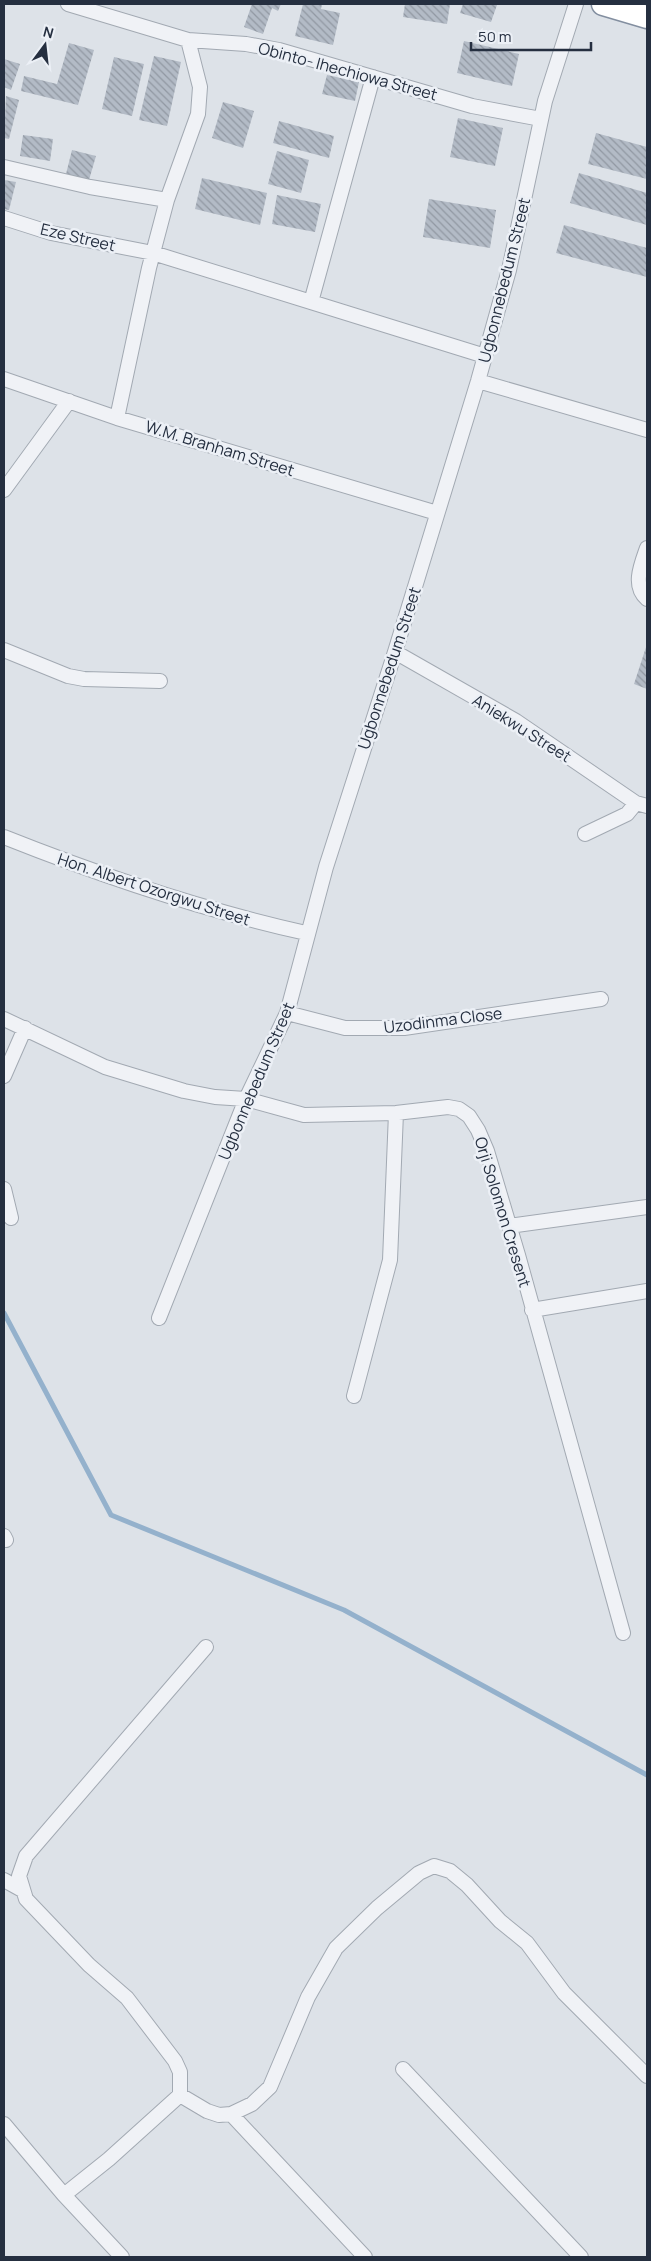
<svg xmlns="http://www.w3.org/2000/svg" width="651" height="2261" font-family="Manrope,sans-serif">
<defs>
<pattern id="building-back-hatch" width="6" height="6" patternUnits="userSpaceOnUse" patternTransform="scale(1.25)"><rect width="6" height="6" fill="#b3bbc6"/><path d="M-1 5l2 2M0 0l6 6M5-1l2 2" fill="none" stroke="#9198a2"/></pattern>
</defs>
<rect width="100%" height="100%" fill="#dde2e8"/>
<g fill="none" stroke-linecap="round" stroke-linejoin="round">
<path stroke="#94b1cc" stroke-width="5" d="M 4,1313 L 111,1515 L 344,1610 L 647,1775"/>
</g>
<path fill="url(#building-back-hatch)" d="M 252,4 L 281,4 L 278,11 L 272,8 L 263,34 L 244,27 Z
M 303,4 L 322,4 L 321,9 L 340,13 L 333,45 L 295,36 Z
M 405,4 L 450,4 L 447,24 L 403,17 Z
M 463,4 L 497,5 L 491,22 L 460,13 Z
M 464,41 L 519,54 L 512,86 L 457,73 Z
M 69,43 L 94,50 L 78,105 L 21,91 L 24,76 L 57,84 Z
M 154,56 L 181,62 L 167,126 L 139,120 Z
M 114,57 L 144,64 L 132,116 L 102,109 Z
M 4,59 L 20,64 L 11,90 L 4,87 Z
M 327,75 L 359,82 L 355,101 L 322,94 Z
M 6,96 L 19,100 L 9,139 L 4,138 Z
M 223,102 L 254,111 L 243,148 L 212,138 Z
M 458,118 L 503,128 L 495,166 L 450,157 Z
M 279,121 L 334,136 L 329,158 L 273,143 Z
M 596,133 L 647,147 L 647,179 L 588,164 Z
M 23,135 L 53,139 L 50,161 L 20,156 Z
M 72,150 L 96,156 L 89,180 L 66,174 Z
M 277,151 L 309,160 L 301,193 L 268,184 Z
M 579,173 L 647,193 L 647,225 L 570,203 Z
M 202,178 L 267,193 L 260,225 L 195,209 Z
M 4,180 L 16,182 L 9,210 L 4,209 Z
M 277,195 L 321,204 L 315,232 L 272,224 Z
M 429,199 L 496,210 L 490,248 L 423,237 Z
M 564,225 L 647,248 L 647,277 L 556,253 Z
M 647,644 L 647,689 L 634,684 Z"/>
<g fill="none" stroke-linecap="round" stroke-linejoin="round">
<g stroke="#a2a9b2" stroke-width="16">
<path id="minor" d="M 68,4 L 188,40 L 246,44 L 279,50 L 472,106 L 541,119
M 4,167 L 90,187 L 167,200
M 4,218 L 51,233 L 153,253 L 311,302 L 373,77
M 311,302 L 485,356
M 4,379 L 117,418 L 437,513
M 478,381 L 647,430
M 117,418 L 149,268 L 167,200 L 198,114 L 200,87 L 188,40
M 4,490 L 69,401
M 647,548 C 641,565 632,586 647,599
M 4,650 L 68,676 L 84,679 L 160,681
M 395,652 L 516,721 L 636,803 L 647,806
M 585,834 L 627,814 L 636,803
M 4,837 C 102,876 203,910 306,933
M 287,1013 L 345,1028 L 404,1028 L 601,999
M 4,1019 L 105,1067 L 184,1091 L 215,1097 L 246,1099 L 304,1115 L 396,1113 L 448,1107 L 459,1109 L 469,1116 L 478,1130 L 487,1151 L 518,1255 L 623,1633
M 4,1076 L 25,1028
M 4,1189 L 11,1218
M 509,1226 L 647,1207
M 532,1310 L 647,1291
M 159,1318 L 246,1099 L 287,1013 L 326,867 L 395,652 L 478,381 L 509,270 L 545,101 L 576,4
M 354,1396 L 390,1260 L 396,1113
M 4,1536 L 6,1540
M 4,1880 L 22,1890
M 403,2069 L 581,2257
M 180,2095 L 180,2072 L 175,2061 L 127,1998 L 89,1965 L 26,1899 L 19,1876 L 26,1856 L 206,1647
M 231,2114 L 365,2257
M 4,2124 L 64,2195 L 122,2257
M 64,2195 L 109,2159 L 180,2095 L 207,2111 L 219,2115 L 231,2114 L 252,2104 L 270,2087 L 308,1997 L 336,1948 L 377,1908 L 419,1873 L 434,1866 L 450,1871 L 467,1885 L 500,1921 L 527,1943 L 564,1993 L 647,2076"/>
</g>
<g stroke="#838fa0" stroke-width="25">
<path id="trunk" d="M 603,4 L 647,17"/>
</g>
<use href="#minor" stroke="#f0f2f6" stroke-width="14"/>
<use href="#trunk" stroke="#fff" stroke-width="22"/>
</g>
<g text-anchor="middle" stroke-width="5" stroke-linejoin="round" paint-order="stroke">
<g font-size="16" fill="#252f40" stroke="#ecf0f6">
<text transform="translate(348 71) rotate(15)" y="6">Obinto- Ihechiowa Street</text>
<text transform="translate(78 237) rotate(13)" y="6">Eze Street</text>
<text transform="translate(504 280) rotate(-76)" y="6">Ugbonnebedum Street</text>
<text transform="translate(220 448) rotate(17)" y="6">W.M. Branham Street</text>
<text transform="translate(389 668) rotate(-72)" y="6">Ugbonnebedum Street</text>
<text transform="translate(522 728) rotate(32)" y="6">Aniekwu Street</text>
<text transform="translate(154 889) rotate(18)" y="6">Hon. Albert Ozorgwu Street</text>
<text transform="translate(443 1020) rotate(-7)" y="6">Uzodinma Close</text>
<text transform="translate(256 1081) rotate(-67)" y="6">Ugbonnebedum Street</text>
<text transform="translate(503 1212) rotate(73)" y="6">Orji Solomon Cresent</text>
</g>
</g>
<rect width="651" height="2261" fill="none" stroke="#252f40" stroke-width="10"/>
<g transform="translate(45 45) rotate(15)" stroke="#ecf0f6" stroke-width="4" paint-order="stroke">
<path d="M0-4L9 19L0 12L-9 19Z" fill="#252f40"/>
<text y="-8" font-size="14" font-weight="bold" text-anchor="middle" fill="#252f40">N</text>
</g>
<path d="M471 42v8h120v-8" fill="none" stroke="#252f40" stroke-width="2.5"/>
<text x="478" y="42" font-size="15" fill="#252f40" stroke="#ecf0f6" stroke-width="4" paint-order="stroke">50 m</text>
</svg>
